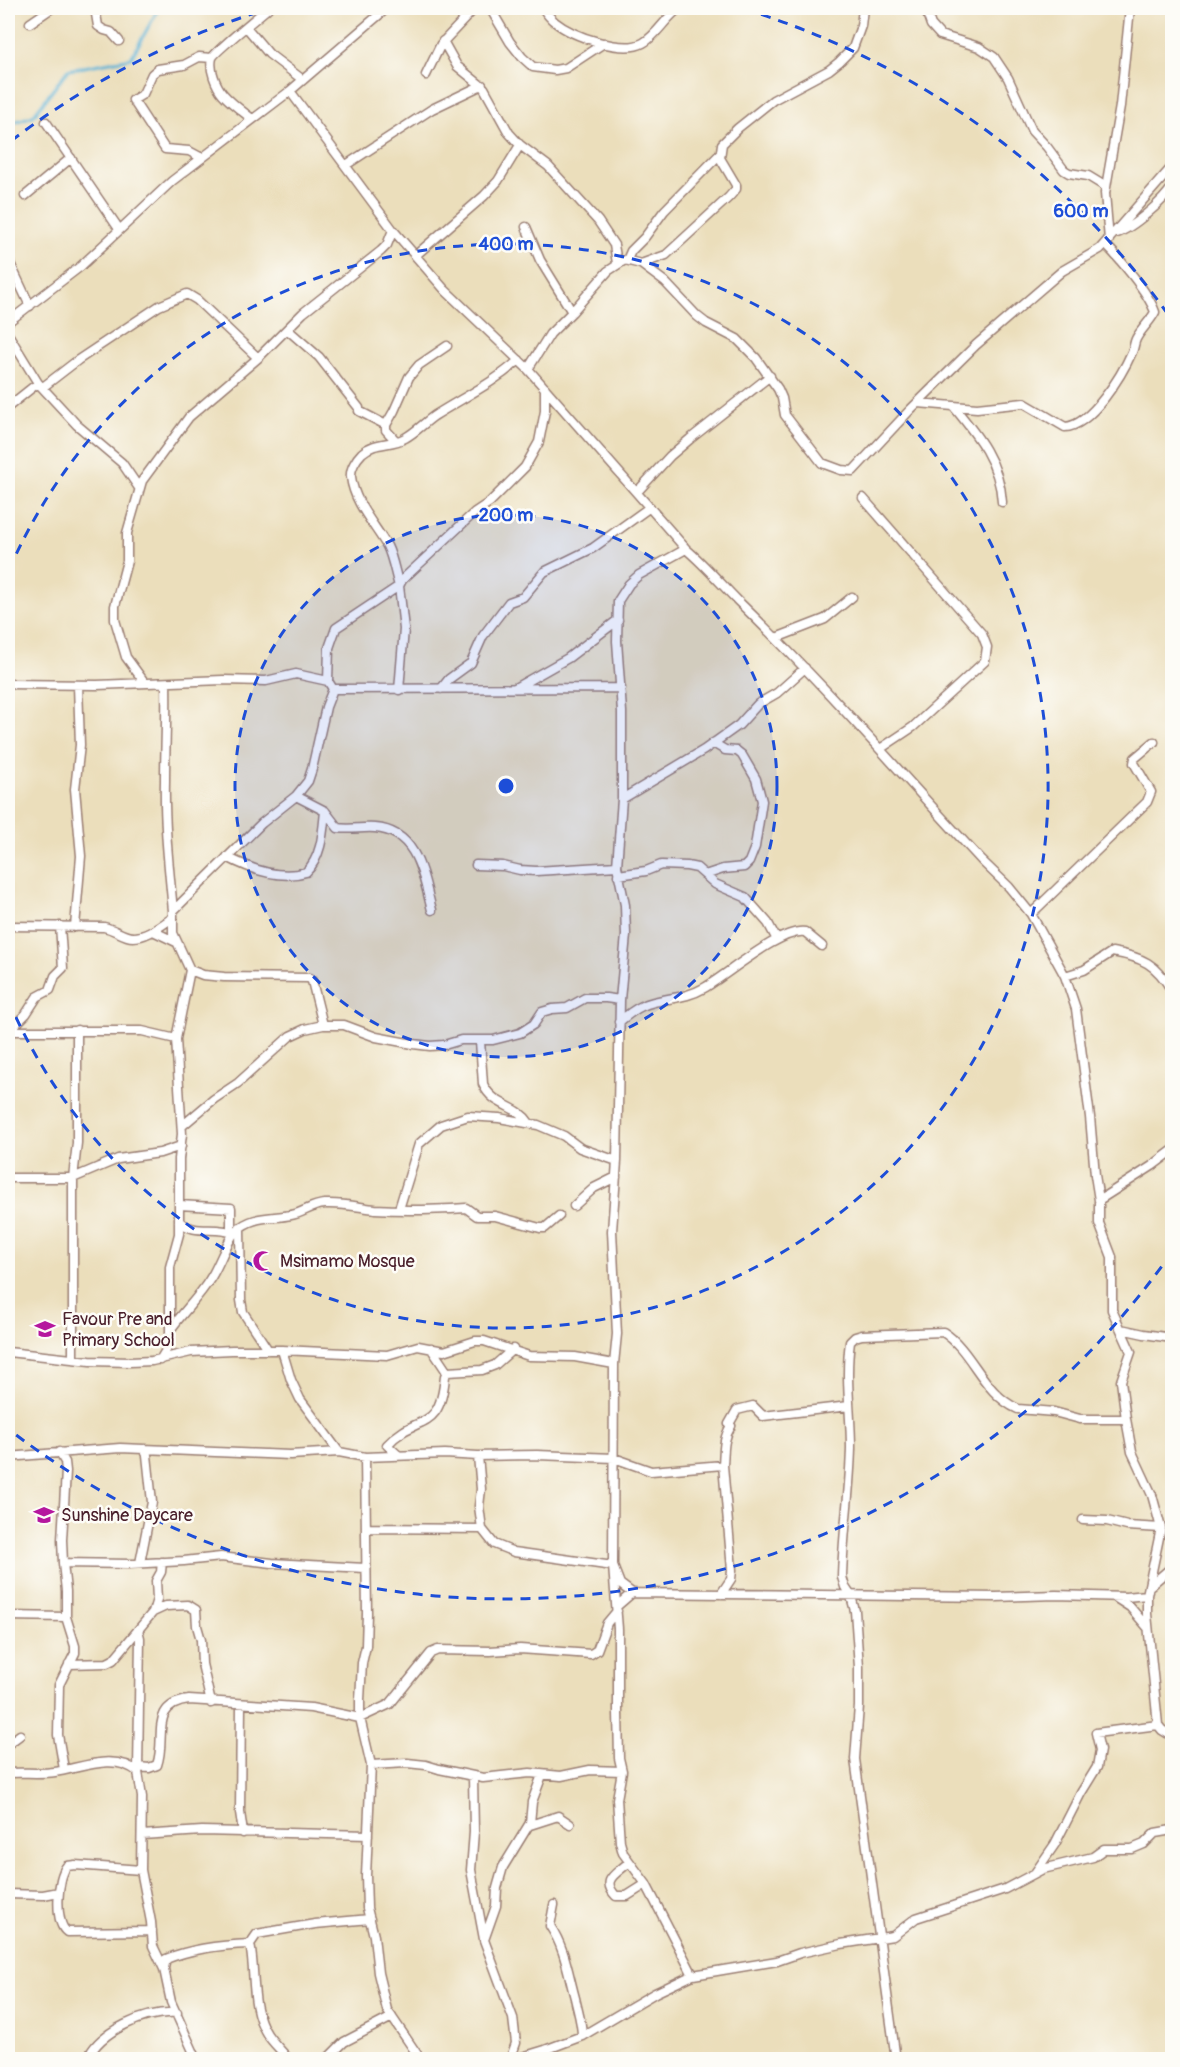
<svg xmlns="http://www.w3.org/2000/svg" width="1180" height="2067" font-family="Pangolin,sans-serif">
<rect width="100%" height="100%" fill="#fdfcf7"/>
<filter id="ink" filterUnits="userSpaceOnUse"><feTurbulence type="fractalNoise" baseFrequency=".0167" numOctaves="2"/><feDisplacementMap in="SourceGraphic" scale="12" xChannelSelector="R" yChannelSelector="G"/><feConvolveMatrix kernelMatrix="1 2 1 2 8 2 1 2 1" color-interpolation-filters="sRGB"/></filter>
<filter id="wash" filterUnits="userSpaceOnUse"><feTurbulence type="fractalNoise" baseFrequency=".008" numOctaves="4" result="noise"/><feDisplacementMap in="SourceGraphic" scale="24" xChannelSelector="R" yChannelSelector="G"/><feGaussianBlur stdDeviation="1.35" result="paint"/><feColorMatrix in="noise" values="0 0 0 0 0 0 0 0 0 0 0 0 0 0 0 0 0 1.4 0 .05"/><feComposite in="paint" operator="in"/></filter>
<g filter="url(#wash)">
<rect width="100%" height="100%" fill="#ebdebb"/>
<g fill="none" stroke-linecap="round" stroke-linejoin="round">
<path stroke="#58b2d6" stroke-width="3" d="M 8,124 L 33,116 L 68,70 L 131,58 L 159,8"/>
</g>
</g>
<g filter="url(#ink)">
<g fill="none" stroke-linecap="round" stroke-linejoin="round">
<g stroke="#9a7e73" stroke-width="11">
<path id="street" d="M 95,8 L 98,26 L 104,30 L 111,32 L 119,41
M 490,8 L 510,42 L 522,57 L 533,67 L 555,70 L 566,68 L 604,43
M 543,8 C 546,13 550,18 555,22 C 572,36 623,54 643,43 C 658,35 666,16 680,8
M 925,8 L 931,25 L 940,35 L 979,47 L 994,57 L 1008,78 L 1032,131 L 1047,147 L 1064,170 L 1069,173 L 1088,176 L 1106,187
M 30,23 L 52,8
M 247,28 L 269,54 L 303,80
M 443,41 L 457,66 L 484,88 L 509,133 L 520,145 L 548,166 L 598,221 L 614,245 L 617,263
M 426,75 L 441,44 L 475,8
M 290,91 L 393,230 L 445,290 L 528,369 L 686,549
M 252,119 C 242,111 231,103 223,94 C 216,86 209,69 212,58 C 214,52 259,16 268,8
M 46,122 L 119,229
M 202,158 L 189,151 L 165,149 L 133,100 L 143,94 L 152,74 L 158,69 L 184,65 L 199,57 L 212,58
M 346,165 L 432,109 L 482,85
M 25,196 L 71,158
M 526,227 L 540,260 L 572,312
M 1117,233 C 1132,228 1164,201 1172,187
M 1109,240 L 1105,193 L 1120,106 L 1130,8
M 416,255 L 484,196 L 498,181 L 520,145
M 8,259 L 30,306
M 627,260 L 631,251 L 645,237 L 664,211 L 720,154
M 641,264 L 665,282 L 697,316 L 706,323 L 737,339 L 756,358 L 778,389 L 782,398 L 785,415 L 822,463 L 841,470 L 853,471 L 910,410 L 976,345 L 1062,271 L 1100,249 L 1172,167
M 8,322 L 81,266 L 172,181 L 290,91 L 387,8
M 288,330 L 319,357 L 359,408 L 359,411 L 386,425
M 8,334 L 38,383 L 77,425 L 122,463 L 139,488
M 528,369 L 550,334 L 572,312 L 608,271 L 625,260 L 641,264 L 666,255 L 729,197 L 736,189 L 736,185 L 720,158 L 722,144 L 738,128 L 773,100 L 829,70 L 839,62 L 853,48 L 861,26 L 863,8
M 43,387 L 78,360 L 159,306 L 187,294 L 197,300 L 258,358
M 918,403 L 977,408 L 1024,403 L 1065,427 C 1091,426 1122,375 1132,352 C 1134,348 1134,343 1136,339 C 1141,329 1150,322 1155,312 C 1148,292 1120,259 1105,244
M 8,407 L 38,383
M 954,407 C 977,435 1000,463 1002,502
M 396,441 L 386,430 L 386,425 L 394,411 L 409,377 L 419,365 L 447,346
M 637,492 L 670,456 L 690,439 L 770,376
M 863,498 L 982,634 L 987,647 L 985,661 L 913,727 L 880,749
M 776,638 L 825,619 L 852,597
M 328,681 L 329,648 L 336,628 L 399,586 C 395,573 393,558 387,546 C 375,525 354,503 351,477 C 350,469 356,459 362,453 C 375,441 391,446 405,438 C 416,432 424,423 434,416 C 462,398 494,383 519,360
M 145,683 L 126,657 L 115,620 L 115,606 L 127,561 L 127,533 L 142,481 L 189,417 L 258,358 L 303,313 L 381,251 L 387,245 L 393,230
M 8,684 L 97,685 L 223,680 L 266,681 L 296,674 L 328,681 L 333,689 L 621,688
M 515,688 L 568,658 L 618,620
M 441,689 L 449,679 L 471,663 L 483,636 L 509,602 L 523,597 L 544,572 L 593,548 L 650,507
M 399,690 L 404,629 L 399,586 L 402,580 L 475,512 L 490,502 L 525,467 L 539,442 L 545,411 L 545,388
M 296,796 L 325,811 L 338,828 C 350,830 363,827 375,828 C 418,831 423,877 432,910
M 622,799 L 704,750 L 739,725 L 758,704 L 777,693 L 805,668
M 227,857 C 250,869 280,880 306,872 C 322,857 323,831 325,811
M 476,865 L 503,866 L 520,870 L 536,871 L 617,866
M 618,875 L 646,871 L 661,865 L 687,866 L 697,868 L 715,884 L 745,897 L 768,923 L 777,940
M 705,875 L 723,869 L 744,867 L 749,862 L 755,847 L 762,801 L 756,779 L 742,755 L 737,751 L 725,750 L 713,743
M 173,911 L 262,823 L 296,796 L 308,781 L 312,769 L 326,707 L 333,689
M 1031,914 L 1147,802 L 1151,792 L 1134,763 L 1135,758 L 1154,742
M 8,926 L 104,927 C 113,929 118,933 127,936 C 142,941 161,926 172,918
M 75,927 L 81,856 L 75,789 L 80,745 L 78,685
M 153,931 L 176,942
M 190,970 L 203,975 L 224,977 L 309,978 L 312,981 L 323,1025
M 1065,976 L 1084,970 L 1112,952 C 1142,957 1157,964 1172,991
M 619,1022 C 626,1016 633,1010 642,1006 C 662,997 684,1000 704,988 C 727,975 781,928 805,932 L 822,946
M 9,1031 L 142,1031 L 176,1039
M 8,1032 L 26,1014 L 37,997 L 50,990 L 55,976 L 63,968 L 60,926
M 480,1041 L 483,1084 C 493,1107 517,1104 529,1123
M 182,1126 L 214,1099 L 238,1083 L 290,1036 L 305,1029 L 323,1025 L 344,1025 L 376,1037 L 413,1044 L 430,1046 L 444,1045 L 461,1040 L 493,1040 L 520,1033 L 534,1024 L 542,1012 L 552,1009 L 567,1008 L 585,998 L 606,998 L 620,1000
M 8,1178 L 73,1178 L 118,1159 L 160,1153 L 181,1146
M 1099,1200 L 1152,1166 L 1172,1151
M 179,1205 L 231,1208 L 231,1232
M 574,1206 L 594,1188 L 616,1177
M 399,1209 L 419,1144 L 441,1125 L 468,1116 L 499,1118 L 538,1125 L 564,1136 L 580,1148 L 617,1161
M 179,1221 C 195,1236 214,1225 233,1233
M 240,1227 L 241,1300 L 243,1312 L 268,1350
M 171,1329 C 183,1312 199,1297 210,1279 C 219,1266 227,1240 236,1231 C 253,1215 271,1219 291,1215 C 304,1213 310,1205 325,1204 C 342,1203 359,1207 375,1209 C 406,1211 436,1210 466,1208 L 477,1216 L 495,1216 L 540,1228 L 545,1228 L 559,1216
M 1121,1329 L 1144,1334 L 1172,1338
M 431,1348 L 447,1372
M 282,1350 L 291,1380 L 300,1399 L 339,1452
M 8,1352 L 90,1361 L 130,1362 L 152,1361 L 191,1352 L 232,1350 L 282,1350 L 387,1355 L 418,1346 L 444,1351 L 475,1341 L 484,1341 L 529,1356 L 575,1357 L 614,1364
M 73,1359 L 73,1178 L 77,1143 L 77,1030
M 160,1360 L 169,1345 L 170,1335 L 170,1267 L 179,1234 L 179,1159 L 182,1134 L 176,1039 L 190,970 L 173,933 L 173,911 C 169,868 164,824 165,781 C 165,748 167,716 166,683
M 59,1452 L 65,1462 L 66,1471 L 62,1540 L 63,1563 L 66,1591 L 66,1617 L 75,1646 L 75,1653 L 59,1685 L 58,1735 L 64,1769
M 398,1455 L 387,1445 C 417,1412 440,1435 445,1376 L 447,1372 L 482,1370 L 495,1365 L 513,1349
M 478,1456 L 481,1489 L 479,1506 L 482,1529 L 494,1544 L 514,1552 L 613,1566 L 620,1584 L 632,1593 L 996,1597 L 1056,1595 L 1126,1597 L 1147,1595
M 8,1457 L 120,1448 L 290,1455 L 339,1452 L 365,1457 L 445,1454 L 478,1456 L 537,1455 L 614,1458 L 651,1471 L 723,1465
M 365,1457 L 367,1613 L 366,1646 L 362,1663 L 360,1700 L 360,1718 L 371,1765 L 366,1876 L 367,1908 L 374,1936 L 378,1973 L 387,2010 L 421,2060
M 1083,1520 L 1107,1521 L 1127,1526 L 1161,1528
M 367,1528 L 482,1529
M 63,1563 L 129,1564 L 184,1561 L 221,1557 L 272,1563 L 365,1568
M 140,1563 L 152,1502 L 147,1455 L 144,1449
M 1151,1585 L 1172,1567
M 721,1594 L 731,1579 L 732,1570 L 723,1465 C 724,1451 723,1438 731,1426 L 729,1424 L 737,1410 L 753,1406 L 763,1416 L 849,1406
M 1116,1598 L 1130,1607 L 1148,1628
M 617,1606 L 632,1593
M 153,1612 L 166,1606 L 188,1605 L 196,1610 L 197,1626 L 201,1640 L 202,1664 L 211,1703
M 8,1616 L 66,1617
M 69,1664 L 107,1663 L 113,1660 L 153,1612 L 157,1599 L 156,1581 L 161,1572 L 162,1562
M 241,1704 L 240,1812 L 243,1833
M 8,1744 L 20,1735
M 371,1765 L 407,1763 L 426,1765 L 439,1769 L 483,1778 L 530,1773 L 561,1776 L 590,1770 L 622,1771
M 139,1767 L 149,1768 L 157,1765 C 167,1738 148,1705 189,1700 L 311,1708 L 360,1718 L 390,1704 L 431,1653 L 438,1650 L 490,1651 L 520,1649 L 591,1654 L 597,1650 L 607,1623 L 617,1611
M 138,1770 L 140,1638 L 138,1630
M 8,1773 C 23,1772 40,1774 55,1772 C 81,1768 115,1752 138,1772 L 142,1797 L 141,1870 L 151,1922 L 153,1946 L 164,1969 L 171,2002 L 197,2060
M 473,1776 L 474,1832 L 471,1870 L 484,1939
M 530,1825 L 558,1816 L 570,1824
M 142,1835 L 202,1831 L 368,1835
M 629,1862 C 617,1874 600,1879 616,1896 L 627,1896 L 646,1884
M 141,1870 L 75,1865 L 67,1866 C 57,1877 54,1923 67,1932 L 152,1931
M 1035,1873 L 1055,1844 L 1081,1793 L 1097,1767 L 1100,1750 L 1096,1733 L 1158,1725
M 8,1894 L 43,1895 L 59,1892
M 554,1905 L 550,1926 C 565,1948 568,1973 575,1998 C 578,2012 582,2023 582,2036
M 250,1944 C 256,1973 250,2008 267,2034 C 273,2043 282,2051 289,2060
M 164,1968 L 166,1959 C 193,1948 221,1945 250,1944 L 257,1934 L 315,1924 L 370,1919
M 693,1975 L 646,1884 L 623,1853 L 620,1842 L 617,1799 L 622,1771 L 619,1758 L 618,1712 L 618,1629 L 613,1566 L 614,1364 L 617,1334 L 612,1231 L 617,1161 L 620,1000 L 626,935 L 625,905 L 617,866 L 622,799 L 622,712 L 617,641 L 618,601 L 629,584 L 639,575 L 686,549 C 705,565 720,583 738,601 C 823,683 901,774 982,861 L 1009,887 L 1031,914 L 1065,976 L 1076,1009 L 1090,1117 L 1095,1175 L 1099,1200 L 1099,1223 L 1112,1257 L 1112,1310 L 1131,1352 L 1121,1381 L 1126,1419 L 1132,1452 L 1152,1495 L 1161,1528 L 1147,1595 L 1147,1614 L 1158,1725 L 1162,1730 L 1172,1736
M 87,2060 C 99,2030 147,2011 177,2013
M 326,2060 L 344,2042 L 392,2017
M 510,2060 L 516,2043 L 513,2018 L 484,1940 L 496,1906 L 497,1888 L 503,1867 L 530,1823 L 532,1802 L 542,1775
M 512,2060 L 545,2050 L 582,2036 L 655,1993 L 693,1975 L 777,1961 L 800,1953 L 841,1944 L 893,1936 L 916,1918 L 1005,1889 L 1043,1869 L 1093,1857 L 1104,1849 L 1132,1849 L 1144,1844 L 1155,1833 L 1172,1830
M 896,2060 L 855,1759 L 859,1706 L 859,1667 L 855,1611 L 851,1596 L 845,1587 L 842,1577 C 843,1534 850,1491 851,1448 C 851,1413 845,1378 850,1342 L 855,1337 L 862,1335 L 943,1332 C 973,1351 982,1393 1018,1409 L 1054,1412 L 1080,1419 L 1126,1419"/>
</g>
<use href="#street" stroke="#fff" stroke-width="8"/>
</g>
</g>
<circle cx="506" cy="786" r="271" fill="#1d4ed8" fill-opacity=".12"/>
<g fill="none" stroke="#1d4ed8" stroke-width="3" stroke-dasharray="10 8">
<circle cx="506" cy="786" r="271"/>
<path d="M9 570A542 542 0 1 1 9 1002"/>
<path d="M1172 1252A813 813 0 0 1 11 1431M11 141A813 813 0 0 1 268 9M744 9A813 813 0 0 1 1172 320"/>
</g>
<defs>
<g id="mosque-bare" transform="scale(1.62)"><path d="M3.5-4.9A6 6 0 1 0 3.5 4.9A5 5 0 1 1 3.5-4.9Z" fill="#b5179e" stroke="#fdfcf7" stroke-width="2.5" paint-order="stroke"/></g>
<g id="school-bare" transform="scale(1.62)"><path d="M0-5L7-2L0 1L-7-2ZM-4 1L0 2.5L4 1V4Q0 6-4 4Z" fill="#b5179e" stroke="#fdfcf7" stroke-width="2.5" paint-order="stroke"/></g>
</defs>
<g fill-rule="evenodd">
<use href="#mosque-bare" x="263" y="1261"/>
<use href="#school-bare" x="45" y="1329"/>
<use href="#school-bare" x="44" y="1515"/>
</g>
<g text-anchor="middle" stroke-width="5" stroke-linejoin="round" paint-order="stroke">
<g font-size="18" fill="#4a1f2b" stroke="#fdfcf7" text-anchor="start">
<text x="280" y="1267">Msimamo Mosque</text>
<text x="62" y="1325">Favour Pre and<tspan x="62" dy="21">Primary School</tspan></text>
<text x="61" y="1521">Sunshine Daycare</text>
</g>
</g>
<circle cx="506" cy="786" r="9" fill="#1d4ed8" stroke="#fdfcf7" stroke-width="3"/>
<g font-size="18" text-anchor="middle" font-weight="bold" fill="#1d4ed8" stroke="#fdfcf7" stroke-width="5" stroke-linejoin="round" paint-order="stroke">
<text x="1081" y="217">600 m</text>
<text x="506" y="250">400 m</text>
<text x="506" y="521">200 m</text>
</g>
<rect width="1180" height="2067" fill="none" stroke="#fdfcf7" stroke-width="30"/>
</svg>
